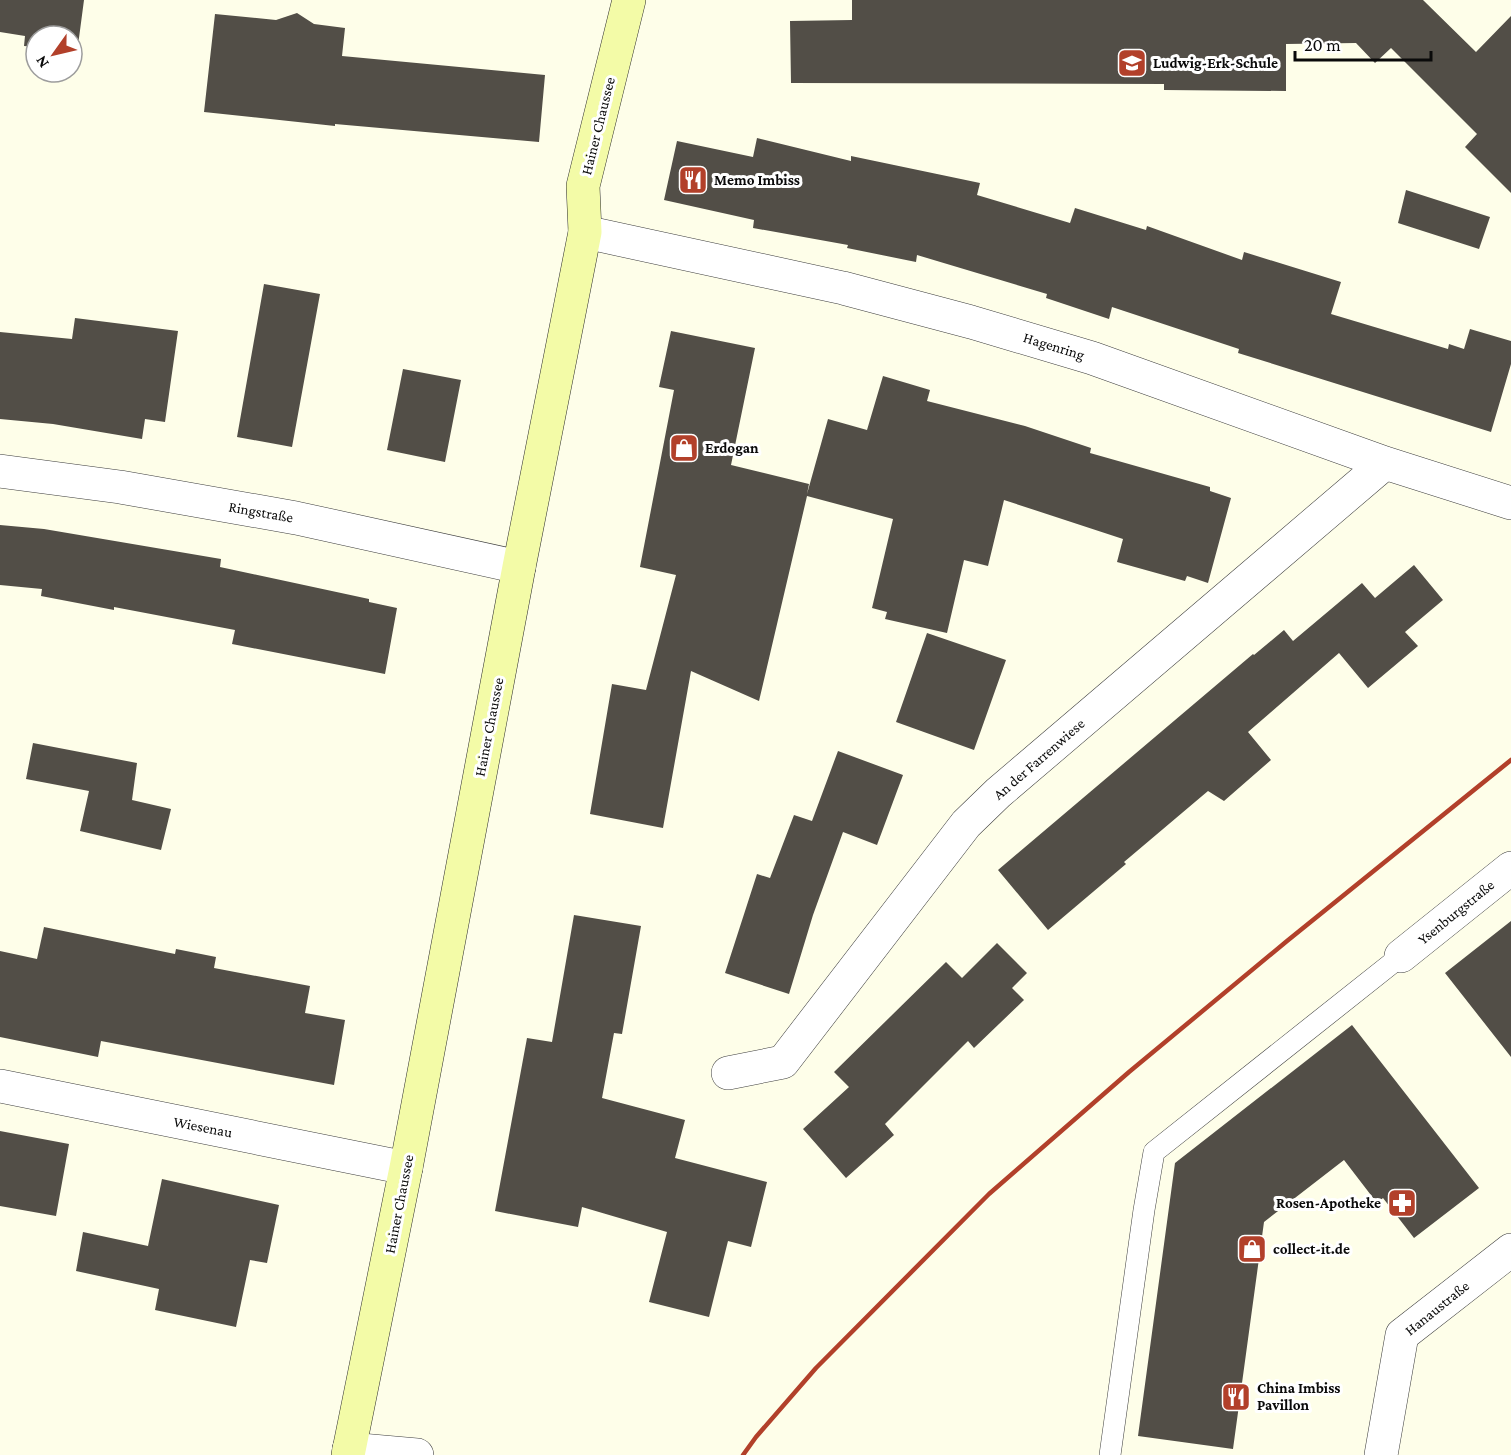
<svg xmlns="http://www.w3.org/2000/svg" width="1511" height="1455" font-family="'Crimson Pro',serif">
<rect width="100%" height="100%" fill="#fefee9"/>
<path fill="#524e47" d="M 0,0 L 84,0 L 77,53 L 72,52 L 72,36 L 36,36 L 36,47 L 24,46 L 25,36 L 0,32 Z
M 852,0 L 1423,0 L 1476,52 L 1511,16 L 1511,193 L 1465,147 L 1477,134 L 1391,48 L 1375,63 L 1356,43 L 1286,44 L 1286,91 L 1164,90 L 1164,84 L 791,83 L 790,21 L 852,20 Z
M 297,13 L 314,24 L 345,28 L 342,56 L 545,75 L 539,142 L 335,124 L 335,126 L 204,112 L 215,14 L 276,20 Z
M 757,138 L 851,161 L 851,156 L 980,183 L 977,195 L 1070,223 L 1075,208 L 1146,230 L 1147,226 L 1242,260 L 1244,252 L 1341,282 L 1331,314 L 1448,349 L 1449,344 L 1464,349 L 1470,329 L 1511,341 L 1511,364 L 1491,432 L 1238,353 L 1239,349 L 1112,307 L 1109,319 L 1046,298 L 1047,294 L 917,255 L 916,262 L 847,248 L 848,245 L 753,228 L 754,220 L 664,200 L 677,141 L 753,157 Z
M 1406,190 L 1490,217 L 1479,249 L 1398,223 Z
M 264,284 L 320,294 L 292,447 L 237,437 Z
M 75,318 L 178,331 L 165,422 L 145,419 L 142,439 L 53,424 L 0,419 L 0,332 L 72,339 Z
M 671,331 L 755,348 L 731,465 L 809,484 L 807,494 L 828,419 L 867,430 L 883,376 L 930,390 L 927,401 L 1025,426 L 1091,448 L 1090,453 L 1210,487 L 1210,491 L 1231,498 L 1208,583 L 1187,576 L 1185,581 L 1117,562 L 1123,539 L 1004,500 L 988,566 L 964,560 L 947,633 L 885,619 L 887,612 L 872,608 L 893,519 L 807,496 L 759,701 L 691,671 L 663,828 L 590,814 L 612,684 L 646,690 L 676,575 L 640,567 L 674,390 L 659,387 Z
M 403,369 L 461,380 L 445,462 L 387,450 Z
M 0,525 L 44,529 L 221,559 L 220,567 L 369,599 L 369,602 L 397,608 L 385,674 L 232,644 L 235,630 L 114,607 L 114,610 L 41,596 L 42,589 L 0,585 Z
M 1414,565 L 1443,600 L 1405,632 L 1418,646 L 1368,688 L 1339,653 L 1248,732 L 1271,760 L 1224,801 L 1208,791 L 1124,862 L 1126,864 L 1048,930 L 998,870 L 1253,654 L 1254,655 L 1284,630 L 1293,641 L 1362,583 L 1375,598 Z
M 927,633 L 1006,660 L 974,750 L 896,722 Z
M 33,743 L 137,763 L 132,800 L 171,809 L 161,850 L 80,831 L 89,791 L 26,779 Z
M 838,751 L 903,775 L 877,845 L 843,832 L 813,915 L 789,994 L 725,973 L 757,874 L 770,878 L 794,815 L 812,821 Z
M 574,915 L 641,926 L 622,1034 L 614,1033 L 602,1098 L 685,1120 L 675,1158 L 767,1182 L 751,1247 L 728,1241 L 709,1317 L 649,1302 L 667,1232 L 582,1207 L 578,1227 L 495,1211 L 527,1038 L 552,1042 Z
M 1511,921 L 1511,1057 L 1445,973 Z
M 44,927 L 175,954 L 176,949 L 216,957 L 214,968 L 310,986 L 305,1013 L 345,1020 L 334,1085 L 101,1041 L 98,1057 L 0,1037 L 0,951 L 37,959 Z
M 997,943 L 1027,973 L 1012,988 L 1024,1000 L 974,1048 L 968,1041 L 885,1124 L 894,1135 L 846,1178 L 803,1129 L 849,1087 L 834,1072 L 946,962 L 962,978 Z
M 1352,1025 L 1479,1188 L 1414,1238 L 1383,1198 L 1377,1203 L 1344,1160 L 1264,1222 L 1233,1449 L 1138,1436 L 1175,1163 Z
M 0,1131 L 69,1144 L 56,1216 L 0,1206 Z
M 162,1179 L 279,1205 L 267,1263 L 250,1260 L 236,1327 L 155,1310 L 159,1289 L 76,1271 L 83,1232 L 148,1246 Z"/>
<g fill="none" stroke-linecap="round" stroke-linejoin="round">
<g stroke="#3d3d3d" stroke-width="22">
<path id="lane" d="M 1110,1455 L 1144,1210 L 1154,1152 L 1401,956"/>
</g>
<g stroke="#3d3d3d" stroke-width="34">
<path id="street" d="M 585,232 L 843,288 L 971,322 L 1092,358 L 1385,463 L 1511,503
M 0,471 L 120,487 L 296,518 L 519,567
M 1401,956 L 1511,868
M 728,1073 L 783,1062 L 966,824 L 998,793 L 1385,463
M 0,1086 L 406,1168
M 349,1449 L 417,1455
M 1381,1455 L 1402,1335 L 1511,1250"/>
</g>
<g stroke="#2c2c2c" stroke-width="34">
<path id="secondary" d="M 348,1455 L 406,1168 L 519,567 L 585,232 L 583,186 L 629,0"/>
</g>
<use href="#lane" stroke="#fff" stroke-width="21"/>
<use href="#street" stroke="#fff" stroke-width="33"/>
<use href="#secondary" stroke="#f3fba7" stroke-width="33"/>
<path stroke="#b2402a" stroke-width="4.5" d="M 743,1455 L 756,1437 L 816,1368 L 989,1194 L 1129,1072 L 1287,941 L 1511,760"/>
</g>
<defs>
<g id="school-square" transform="scale(1.5)"><rect x="-9" y="-9" width="18" height="18" rx="4" fill="#b2402a" stroke="#fff"/><path d="M0-5L7-2L0 1L-7-2ZM-4 1L0 2.5L4 1V4Q0 6-4 4Z" fill="#fff"/></g>
<g id="restaurant-square" transform="scale(1.5)"><rect x="-9" y="-9" width="18" height="18" rx="4" fill="#b2402a" stroke="#fff"/><path d="M-5-6h1v4h1v-4h1v4h1v-4h1v5L-1.5 .5V6h-2V.5L-5-1ZM5-6V6H3V1.5H1.5Q1.5-4 5-6Z" fill="#fff"/></g>
<g id="shop-square" transform="scale(1.5)"><rect x="-9" y="-9" width="18" height="18" rx="4" fill="#b2402a" stroke="#fff"/><path d="M-5-2.5h2.3a2.7 3.5 0 0 1 5.4 0H5L5.5 6h-11ZM-1.5-2.5h3a1.5 2.3 0 0 0-3 0Z" fill="#fff"/></g>
<g id="pharmacy-square" transform="scale(1.5)"><rect x="-9" y="-9" width="18" height="18" rx="4" fill="#b2402a" stroke="#fff"/><path d="M-2-6h4v4h4v4h-4v4h-4v-4h-4v-4h4Z" fill="#fff"/></g>
</defs>
<g fill-rule="evenodd">
<use href="#school-square" x="1132" y="63"/>
<use href="#restaurant-square" x="693" y="180"/>
<use href="#shop-square" x="684" y="448"/>
<use href="#pharmacy-square" x="1402" y="1203"/>
<use href="#shop-square" x="1252" y="1249"/>
<use href="#restaurant-square" x="1236" y="1397"/>
</g>
<g text-anchor="middle" stroke-width="6" stroke-linejoin="round" paint-order="stroke">
<g font-size="15" font-weight="bold" fill="#0a0a0a" stroke="#fff" text-anchor="start">
<text x="1153" y="68">Ludwig-Erk-Schule</text>
<text x="714" y="185">Memo Imbiss</text>
<text x="705" y="453">Erdogan</text>
<text x="1381" y="1208" text-anchor="end">Rosen-Apotheke</text>
<text x="1273" y="1254">collect-it.de</text>
<text x="1257" y="1393">China Imbiss<tspan x="1257" dy="17">Pavillon</tspan></text>
</g>
<g font-size="15" fill="#0a0a0a" stroke="#fff">
<text transform="translate(598 126) rotate(-76)" y="5">Hainer Chaussee</text>
<text transform="translate(1054 346) rotate(17)" y="5">Hagenring</text>
<text transform="translate(261 512) rotate(10)" y="5">Ringstraße</text>
<text transform="translate(489 727) rotate(-79)" y="5">Hainer Chaussee</text>
<text transform="translate(1039 759) rotate(-41)" y="5">An der Farrenwiese</text>
<text transform="translate(1456 912) rotate(-39)" y="5">Ysenburgstraße</text>
<text transform="translate(203 1127) rotate(11)" y="5">Wiesenau</text>
<text transform="translate(399 1204) rotate(-79)" y="5">Hainer Chaussee</text>
<text transform="translate(1437 1308) rotate(-39)" y="5">Hanaustraße</text>
</g>
</g>
<g transform="translate(54 54) rotate(236)"><circle r="28" fill="#ffffff" stroke="#9d9d9d" stroke-width="1.5"/>
<path d="M0-4.5L10 22L0 15L-10 22Z" fill="#b2402a"/>
<text y="-9" font-size="16" font-weight="bold" text-anchor="middle" fill="#0a0a0a">N</text>
</g>
<path d="M1295 51v9h136v-9" fill="none" stroke="#0a0a0a" stroke-width="3"/>
<text x="1304" y="51" font-size="18" fill="#0a0a0a" stroke="#ffffff" stroke-width="4.5" paint-order="stroke">20 m</text>
</svg>
